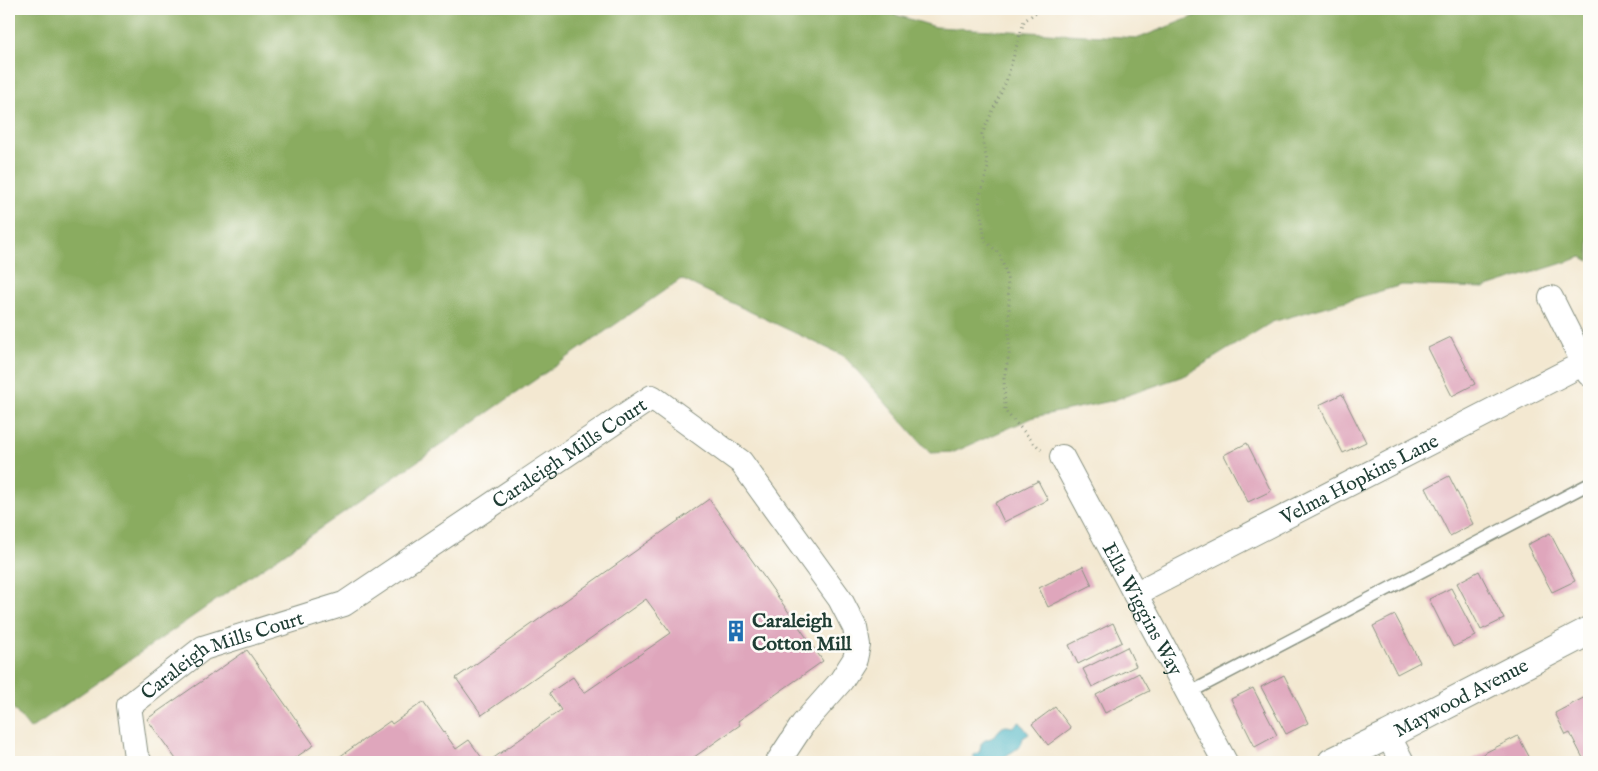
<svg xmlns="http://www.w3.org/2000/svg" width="1598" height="771" font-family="'IM FELL English',serif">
<rect width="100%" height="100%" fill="#fdfcf7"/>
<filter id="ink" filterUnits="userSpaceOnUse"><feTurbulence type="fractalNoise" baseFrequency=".02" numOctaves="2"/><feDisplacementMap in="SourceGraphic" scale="10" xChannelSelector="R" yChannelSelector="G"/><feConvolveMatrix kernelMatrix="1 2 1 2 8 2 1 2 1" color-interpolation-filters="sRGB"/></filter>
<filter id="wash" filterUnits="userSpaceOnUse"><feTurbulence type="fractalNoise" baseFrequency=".0096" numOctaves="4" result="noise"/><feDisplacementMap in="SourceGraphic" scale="20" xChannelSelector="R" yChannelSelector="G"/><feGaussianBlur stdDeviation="1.12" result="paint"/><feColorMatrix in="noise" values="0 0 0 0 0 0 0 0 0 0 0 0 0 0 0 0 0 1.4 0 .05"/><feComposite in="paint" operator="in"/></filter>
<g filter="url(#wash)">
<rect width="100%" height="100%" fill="#f3e8d1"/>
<path fill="#8aac61" stroke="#54744a" d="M 9,9 L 876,9 L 936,27 L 1139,38 L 1212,9 L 1589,9 L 1589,261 L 1582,257 L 1484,288 L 1402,285 L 1272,322 L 1186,375 L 1111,401 L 1034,417 L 954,452 L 930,453 L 844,356 L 681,279 L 30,729 L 9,703 Z"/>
<path fill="#43b0c1" stroke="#31767a" d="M 1020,722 L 1029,734 L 1023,738 C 1021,752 1007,751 1001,762 L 978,762 L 973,756 L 980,751 C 981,736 988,742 995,735 C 1001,728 1003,724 1012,727 Z"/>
<g id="blocks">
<path fill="#dfa6bc" d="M 1451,337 L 1475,384 L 1452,396 L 1428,348 Z
M 1342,394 L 1366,442 L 1343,453 L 1319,405 Z
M 1247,443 L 1271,491 L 1248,502 L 1224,455 Z
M 1449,476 L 1473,524 L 1450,536 L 1426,488 Z
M 1038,481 L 1048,500 L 1004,522 L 995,503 Z
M 709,499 L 823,661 L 738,721 L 740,725 L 687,762 L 488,762 L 561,710 L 549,693 L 573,677 L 584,693 L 671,633 L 646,599 L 482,715 L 456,678 Z
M 1550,533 L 1575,581 L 1552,592 L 1527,545 Z
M 1083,566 L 1092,585 L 1048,607 L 1039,588 Z
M 1479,571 L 1504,619 L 1481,630 L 1457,583 Z
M 1451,588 L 1476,636 L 1453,647 L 1429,599 Z
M 1395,615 L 1420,662 L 1397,674 L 1373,626 Z
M 1113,623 L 1122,642 L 1078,664 L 1069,645 Z
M 1127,647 L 1136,666 L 1092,687 L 1083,669 Z
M 247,650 L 314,745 L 289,762 L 178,762 L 147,719 Z
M 1139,673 L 1149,691 L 1105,713 L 1096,695 Z
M 1284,675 L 1308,723 L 1286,734 L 1261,687 Z
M 1253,688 L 1277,735 L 1255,747 L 1231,699 Z
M 1589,695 L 1589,762 L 1585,762 L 1570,733 L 1566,735 L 1555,713 Z
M 423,702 L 456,749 L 469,740 L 485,762 L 332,762 L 390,721 L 392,724 Z
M 1055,707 L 1071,728 L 1048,745 L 1032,724 Z
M 1518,736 L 1532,762 L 1467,762 Z"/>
</g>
</g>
<g filter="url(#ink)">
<use href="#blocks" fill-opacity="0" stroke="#899282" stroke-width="1"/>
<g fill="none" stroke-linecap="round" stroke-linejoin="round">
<g stroke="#899282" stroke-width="14">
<path id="lane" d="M 1187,694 L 1589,484"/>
</g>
<g stroke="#899282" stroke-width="26">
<g id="street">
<path d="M 1551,298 L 1589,374"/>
<path id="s1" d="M 1062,457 L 1225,762"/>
<path id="s2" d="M 1135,594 L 1584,363"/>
<path d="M 1388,735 L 1402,762"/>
<path id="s3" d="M 140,762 L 136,757 L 129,706 L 203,648 L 344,604 L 652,397 L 741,462 L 840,599 L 855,628 L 858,645 L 855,659 L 841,681 L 803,724 L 778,762"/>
</g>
</g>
<g stroke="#899282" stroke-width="30">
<g id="secondary">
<path id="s4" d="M 1332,762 L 1388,735 L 1589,631"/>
</g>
</g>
<path stroke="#899282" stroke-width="3" stroke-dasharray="1 4" stroke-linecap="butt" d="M 1054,9 L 1063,9
M 1041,450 L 1005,411 L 1004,379 L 1009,354 L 1009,299 L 1007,276 L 999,253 L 985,241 L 979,199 L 988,168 L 982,134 L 1006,82 L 1024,21 L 1041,9"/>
<use href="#lane" stroke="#fff" stroke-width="11"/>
<use href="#street" stroke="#fff" stroke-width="24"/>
<use href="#secondary" stroke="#fff" stroke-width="28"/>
</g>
</g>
<defs>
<g id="building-bare" transform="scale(1.725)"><path d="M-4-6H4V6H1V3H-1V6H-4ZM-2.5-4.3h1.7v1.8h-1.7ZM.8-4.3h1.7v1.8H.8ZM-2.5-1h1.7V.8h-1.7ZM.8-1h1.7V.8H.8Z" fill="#1f6fb2" stroke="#fdfcf7" stroke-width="2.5" paint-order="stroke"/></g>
</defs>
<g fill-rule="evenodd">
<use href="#building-bare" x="736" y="631"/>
</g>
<g text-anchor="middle" stroke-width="5" stroke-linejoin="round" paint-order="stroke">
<g font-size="20" fill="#1f3d34" stroke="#fdfcf7">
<text dy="7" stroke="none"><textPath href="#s3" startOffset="571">Caraleigh Mills Court</textPath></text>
<text dy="7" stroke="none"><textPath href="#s2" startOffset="252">Velma Hopkins Lane</textPath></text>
<text dy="7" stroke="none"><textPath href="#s1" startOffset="172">Ella Wiggins Way</textPath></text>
<text dy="7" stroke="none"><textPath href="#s3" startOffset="166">Caraleigh Mills Court</textPath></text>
<text dy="7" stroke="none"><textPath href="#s4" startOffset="144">Maywood Avenue</textPath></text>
</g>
<g font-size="20" font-weight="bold" fill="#1f3d34" stroke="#fdfcf7" text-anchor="start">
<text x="752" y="627">Caraleigh<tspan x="752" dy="23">Cotton Mill</tspan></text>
</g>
</g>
<rect width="1598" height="771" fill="none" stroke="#fdfcf7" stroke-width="30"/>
</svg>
